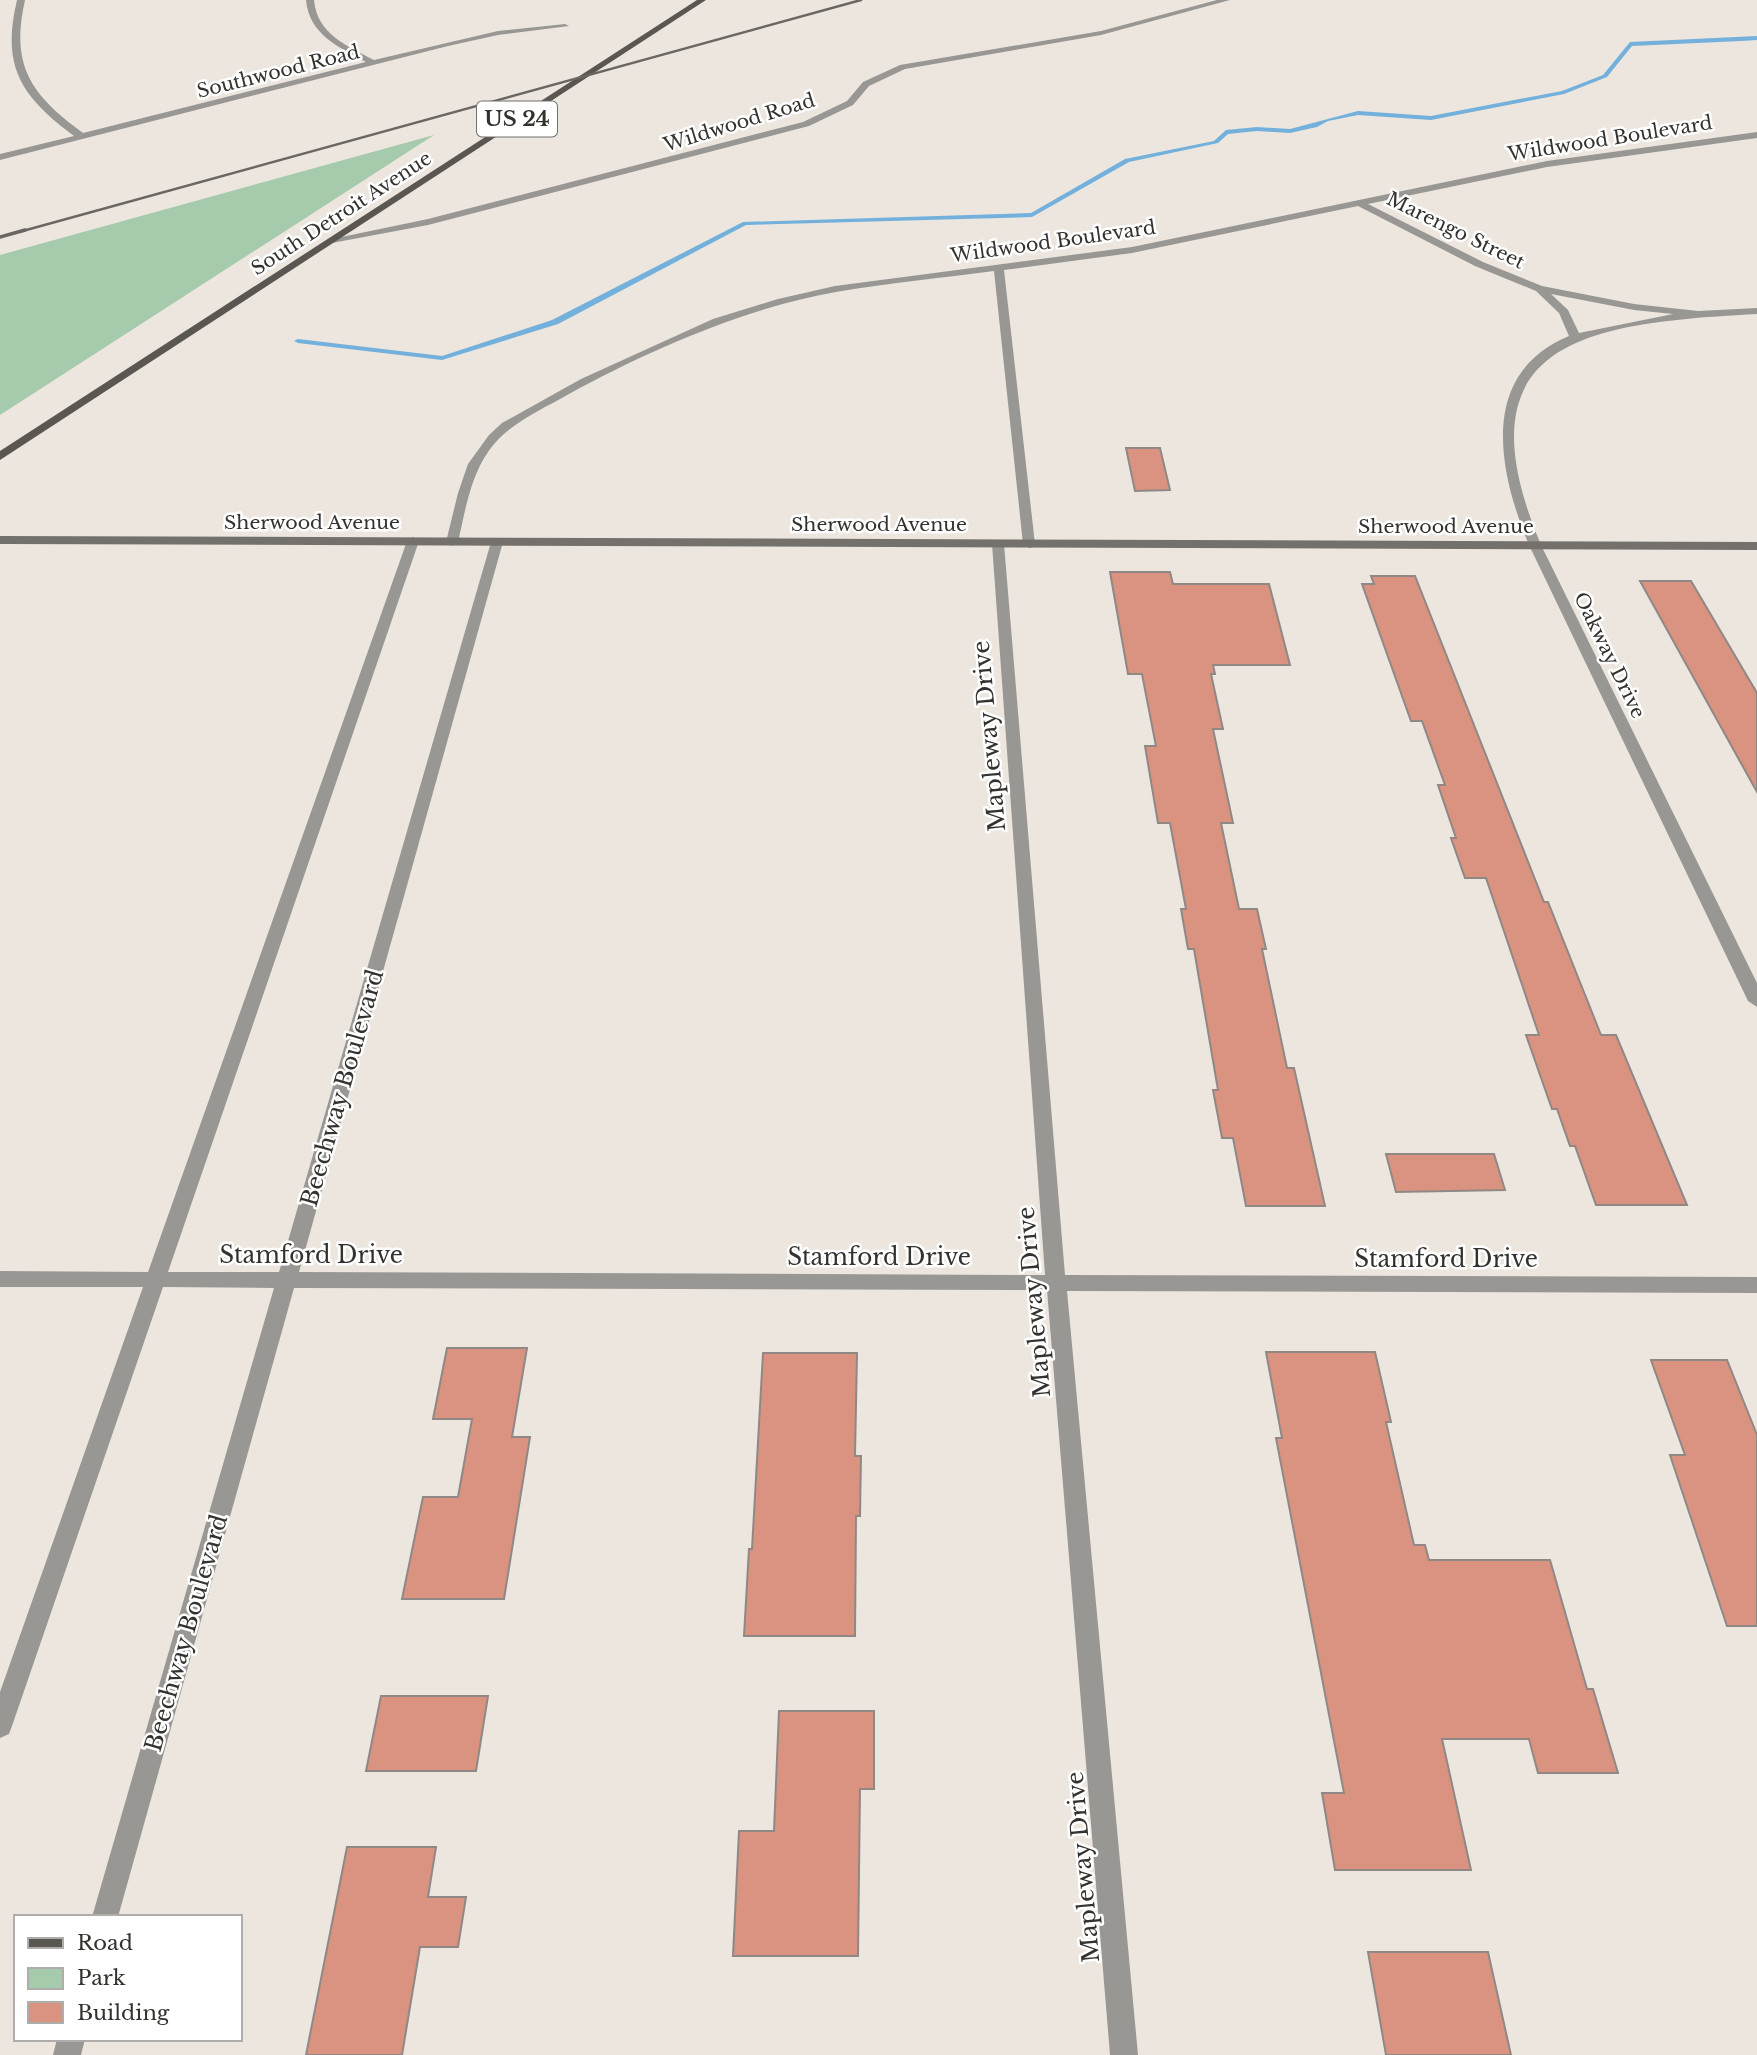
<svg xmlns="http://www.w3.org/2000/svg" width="1757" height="2055" font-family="'Libre Baskerville',serif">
<rect width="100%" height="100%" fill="#ece6df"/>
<path fill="#a5caac" d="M 434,135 L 0,415 L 0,255 Z"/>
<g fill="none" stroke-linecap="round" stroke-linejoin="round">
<path fill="#73b1dc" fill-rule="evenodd" d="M 1757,36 L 1757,40 L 1741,41 L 1632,46 L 1607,77 L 1564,94 L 1431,120 L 1358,115 L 1328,121 L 1317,127 L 1290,133 L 1257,131 L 1228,134 L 1218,143 L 1129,162 L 1032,217 L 746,225 L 558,324 L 442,360 L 298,343 L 294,341 L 298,339 L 442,356 L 552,320 L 743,222 L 1031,213 L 1125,159 L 1214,141 L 1226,130 L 1257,127 L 1290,129 L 1358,111 L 1431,116 L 1562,91 L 1603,75 L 1630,42 Z"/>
</g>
<path fill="#d99380" stroke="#908885" stroke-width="2" d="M 1126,448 L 1160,448 L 1170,490 L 1135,491 Z
M 1110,572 L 1170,572 L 1173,584 L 1269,584 L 1290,665 L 1213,665 L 1215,674 L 1211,674 L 1223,729 L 1213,729 L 1233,823 L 1221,823 L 1239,909 L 1257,909 L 1266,949 L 1262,949 L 1287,1068 L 1294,1068 L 1325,1206 L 1246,1206 L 1233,1138 L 1222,1138 L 1213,1090 L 1218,1090 L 1194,949 L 1188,949 L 1181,909 L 1186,909 L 1170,823 L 1158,823 L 1145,746 L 1156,746 L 1142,674 L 1128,674 Z
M 1371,576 L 1415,576 L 1544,902 L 1548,902 L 1601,1035 L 1616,1035 L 1687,1205 L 1596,1205 L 1575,1146 L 1570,1146 L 1557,1109 L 1552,1109 L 1526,1035 L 1539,1035 L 1486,878 L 1465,878 L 1451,838 L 1456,838 L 1438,785 L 1445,785 L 1422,721 L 1411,721 L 1362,584 L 1374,584 Z
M 1640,581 L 1691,581 L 1757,693 L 1757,792 Z
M 1386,1154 L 1494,1154 L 1505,1190 L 1396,1192 Z
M 447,1348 L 527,1348 L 512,1437 L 530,1437 L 504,1599 L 402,1599 L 423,1497 L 458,1497 L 472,1419 L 433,1419 Z
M 1266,1352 L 1375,1352 L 1391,1422 L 1386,1422 L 1414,1545 L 1425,1545 L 1429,1560 L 1550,1560 L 1587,1689 L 1593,1689 L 1618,1773 L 1538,1773 L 1529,1739 L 1442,1739 L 1471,1870 L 1335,1870 L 1322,1793 L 1344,1793 L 1276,1438 L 1282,1438 Z
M 763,1353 L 857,1353 L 855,1456 L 861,1456 L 860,1516 L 856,1516 L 855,1636 L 744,1636 L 749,1549 L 752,1549 Z
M 1651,1360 L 1727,1360 L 1757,1435 L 1757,1626 L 1727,1626 L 1670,1455 L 1685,1455 Z
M 381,1696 L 488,1696 L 476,1771 L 366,1771 Z
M 779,1711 L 874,1711 L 874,1789 L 860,1789 L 858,1956 L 733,1956 L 739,1831 L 774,1831 Z
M 347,1847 L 436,1847 L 428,1897 L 466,1897 L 458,1947 L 420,1947 L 402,2055 L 306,2055 Z
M 1368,1952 L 1488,1952 L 1511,2055 L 1386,2055 Z"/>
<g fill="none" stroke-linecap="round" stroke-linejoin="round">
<path fill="#999794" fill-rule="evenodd" d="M 17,0 L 25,0 C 10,66 31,95 83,133 L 366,62 C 338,47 309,34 306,0 L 314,0 C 317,34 347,46 374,60 L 498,31 L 565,24 L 569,26 L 498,35 L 448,46 L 0,160 L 0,154 L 74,136 C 21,96 1,67 17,0 Z
M 1217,0 L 1230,0 L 1101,35 L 905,69 L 869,86 L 853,105 L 809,126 L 428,225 L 332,243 L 327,240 L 428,219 L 803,122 L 847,101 L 863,82 L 900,65 L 1101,31 Z
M 1757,132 L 1757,138 L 1547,167 L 1368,204 L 1483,262 L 1542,286 L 1634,304 L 1698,311 L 1757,308 L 1757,314 C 1591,323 1454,338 1541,545 L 1757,983 L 1757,1007 L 1748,1001 L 1529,545 C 1499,473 1477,374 1569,336 L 1559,313 L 1536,291 L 1475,266 L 1358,206 L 1132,253 L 1004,270 L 1035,544 L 1034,547 L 1029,548 L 1023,544 L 994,271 C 942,278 888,283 836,292 C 748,307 647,351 569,394 C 541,410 507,424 488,452 C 470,478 465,512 458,542 L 452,546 L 446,542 L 458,493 L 468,464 L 489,435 L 502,423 L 581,379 L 713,319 L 778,299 L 835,286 L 1132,247 L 1547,161 ZM 1551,294 L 1634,310 L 1673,314 L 1579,333 L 1568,310 Z
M 413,537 L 419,541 L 168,1272 L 279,1272 L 491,542 L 497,538 L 503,542 L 299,1272 L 1045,1275 L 992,544 L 998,540 L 1004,544 L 1065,1275 L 1757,1277 L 1757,1293 L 1067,1291 L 1138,2055 L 1110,2055 L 1047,1290 L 294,1288 L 118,1917 L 92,1917 L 274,1288 L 163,1287 L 12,1726 L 9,1734 L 0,1738 L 0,1692 L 143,1287 L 0,1287 L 0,1271 L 148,1272 L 407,541 Z
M 57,2039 L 85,2039 L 81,2055 L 53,2055 Z"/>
<path fill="#74716d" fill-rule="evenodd" d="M 0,536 L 1757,542 L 1757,550 L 0,544 Z"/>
<path fill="#5a5651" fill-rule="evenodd" d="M 697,0 L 706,0 L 0,460 L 0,451 Z"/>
<path stroke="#6a6662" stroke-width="2.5" d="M 19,232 L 861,0"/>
<path stroke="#6a6662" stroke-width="3.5" d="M 0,237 L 25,230"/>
</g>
<g text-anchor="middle" stroke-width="5" stroke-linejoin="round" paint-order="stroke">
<g font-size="19" fill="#34322f" stroke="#fff">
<text transform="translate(278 71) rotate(-14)" y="7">Southwood Road</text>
<text transform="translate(739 122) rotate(-17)" y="7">Wildwood Road</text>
<text transform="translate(1610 138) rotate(-9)" y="7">Wildwood Boulevard</text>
<text transform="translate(341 213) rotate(-33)" y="7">South Detroit Avenue</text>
<text transform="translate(1456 230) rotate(26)" y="7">Marengo Street</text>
<text transform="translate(1053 241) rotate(-8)" y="7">Wildwood Boulevard</text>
<text x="312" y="529">Sherwood Avenue</text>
<text x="879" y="531">Sherwood Avenue</text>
<text x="1446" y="533">Sherwood Avenue</text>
<text transform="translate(1610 655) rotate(64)" y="7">Oakway Drive</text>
</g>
<rect fill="#fff" stroke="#71706d" stroke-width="2" x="477" y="101.5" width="80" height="35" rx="5"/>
<g font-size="21" font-weight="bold" fill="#34322f">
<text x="517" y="126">US 24</text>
</g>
<g font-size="23" fill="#34322f" stroke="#fff">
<text transform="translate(989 736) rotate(-95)" y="8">Mapleway Drive</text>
<text transform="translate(342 1088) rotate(-74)" y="8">Beechway Boulevard</text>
<text x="311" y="1263">Stamford Drive</text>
<text x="879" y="1265">Stamford Drive</text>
<text x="1446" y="1267">Stamford Drive</text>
<text transform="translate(1034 1302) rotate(-95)" y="8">Mapleway Drive</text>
<text transform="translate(186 1633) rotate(-74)" y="8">Beechway Boulevard</text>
<text transform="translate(1083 1867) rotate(-95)" y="8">Mapleway Drive</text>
</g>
</g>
<rect x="14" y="1915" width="228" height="126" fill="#ffffff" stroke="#aeadac" stroke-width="2"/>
<rect x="28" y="1938" width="35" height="10" fill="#5a5651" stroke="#aeadac" stroke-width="2"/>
<text x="77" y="1950" font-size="21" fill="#34322f">Road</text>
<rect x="28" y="1968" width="35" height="21" fill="#a5caac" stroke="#aeadac" stroke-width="2"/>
<text x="77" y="1985" font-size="21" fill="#34322f">Park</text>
<rect x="28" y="2002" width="35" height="21" fill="#d99380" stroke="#aeadac" stroke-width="2"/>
<text x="77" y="2020" font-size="21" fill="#34322f">Building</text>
</svg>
